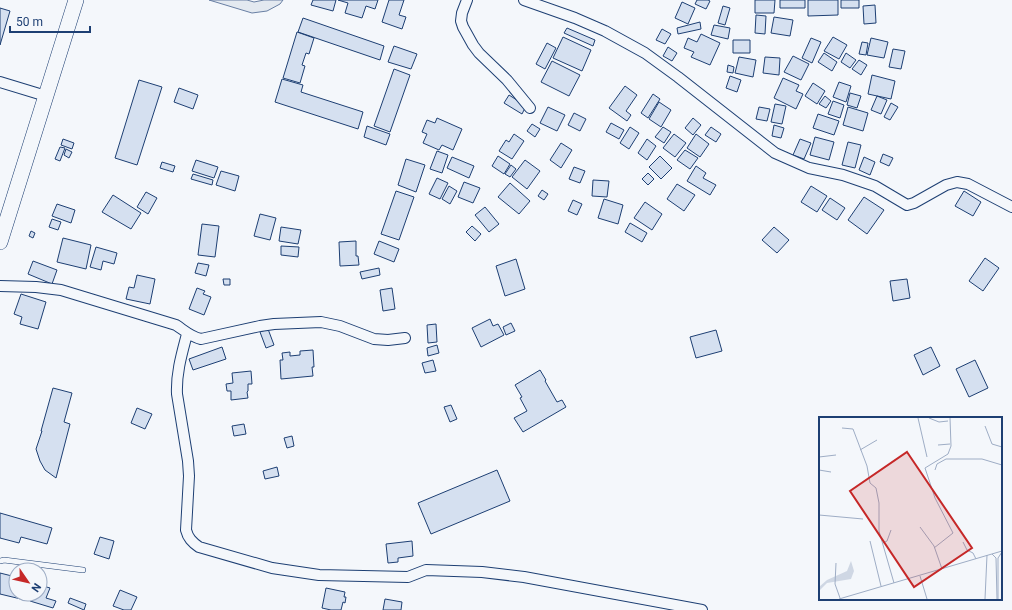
<svg xmlns="http://www.w3.org/2000/svg" width="1012" height="610" font-family="Roboto,sans-serif">
<rect width="100%" height="100%" fill="#f4f7fb"/>
<path fill="#e3e9f0" stroke="#687fa3" d="M 209,0 L 247,0 L 254,2 L 264,0 L 283,0 L 280,4 L 267,11 L 252,13 Z"/>
<path fill="#d5e0f0" stroke="#1d3f73" d="M 313,0 L 336,0 L 333,11 L 311,5 Z
M 338,0 L 378,0 L 375,9 L 366,6 L 362,18 L 345,13 L 348,3 Z
M 389,0 L 404,0 L 399,15 L 406,17 L 402,29 L 382,22 Z
M 697,0 L 708,0 L 710,1 L 706,9 L 695,4 Z
M 755,0 L 775,0 L 774,13 L 755,13 Z
M 780,0 L 805,0 L 805,8 L 780,8 Z
M 808,0 L 838,0 L 838,15 L 808,16 Z
M 841,0 L 859,0 L 859,8 L 841,8 Z
M 682,2 L 695,8 L 688,24 L 675,18 Z
M 875,5 L 876,23 L 864,24 L 863,6 Z
M 723,6 L 730,8 L 725,25 L 718,23 Z
M 0,8 L 10,11 L 0,45 Z
M 756,15 L 766,16 L 765,34 L 755,33 Z
M 774,17 L 793,20 L 790,36 L 771,33 Z
M 303,18 L 384,46 L 380,60 L 298,32 Z
M 700,22 L 701,29 L 678,34 L 677,28 Z
M 714,25 L 730,28 L 728,39 L 711,35 Z
M 567,28 L 595,40 L 593,46 L 564,33 Z
M 662,29 L 671,34 L 665,44 L 656,40 Z
M 297,32 L 314,38 L 309,54 L 306,53 L 302,65 L 305,66 L 300,83 L 283,78 Z
M 701,34 L 720,43 L 710,65 L 691,57 L 694,52 L 684,48 L 688,38 L 697,42 Z
M 563,37 L 591,50 L 582,71 L 553,58 Z
M 833,37 L 847,45 L 839,59 L 824,51 Z
M 811,38 L 821,42 L 812,63 L 802,58 Z
M 871,38 L 888,42 L 884,58 L 867,55 Z
M 733,40 L 750,40 L 750,53 L 733,53 Z
M 862,42 L 868,43 L 866,55 L 859,54 Z
M 547,43 L 556,48 L 545,69 L 536,64 Z
M 394,46 L 417,54 L 411,69 L 388,62 Z
M 668,47 L 677,53 L 672,61 L 663,56 Z
M 893,49 L 905,51 L 901,69 L 889,67 Z
M 824,53 L 837,62 L 832,71 L 818,62 Z
M 846,53 L 856,60 L 850,68 L 841,62 Z
M 793,56 L 809,64 L 801,80 L 784,72 Z
M 739,57 L 756,60 L 753,77 L 735,73 Z
M 765,57 L 780,58 L 779,75 L 763,73 Z
M 859,60 L 867,65 L 861,75 L 852,69 Z
M 552,61 L 580,75 L 569,96 L 541,82 Z
M 728,65 L 734,67 L 733,73 L 727,72 Z
M 394,69 L 410,75 L 390,132 L 374,126 Z
M 872,75 L 895,81 L 891,99 L 868,94 Z
M 730,76 L 741,80 L 737,92 L 726,88 Z
M 783,78 L 799,85 L 796,91 L 803,94 L 796,109 L 774,98 Z
M 282,79 L 303,85 L 301,92 L 363,112 L 358,129 L 275,102 Z
M 139,80 L 162,87 L 137,165 L 115,158 Z
M 839,82 L 851,86 L 846,102 L 833,97 Z
M 813,83 L 825,91 L 817,104 L 805,96 Z
M 625,86 L 637,95 L 626,111 L 631,115 L 627,121 L 609,108 Z
M 179,88 L 198,95 L 193,109 L 174,102 Z
M 850,93 L 861,96 L 857,108 L 847,105 Z
M 653,94 L 660,99 L 648,118 L 641,113 Z
M 509,95 L 526,106 L 522,114 L 504,103 Z
M 825,96 L 831,101 L 826,108 L 819,104 Z
M 877,96 L 887,100 L 881,114 L 871,110 Z
M 833,101 L 844,105 L 840,118 L 828,114 Z
M 659,102 L 671,110 L 661,127 L 649,119 Z
M 891,103 L 898,107 L 890,120 L 884,117 Z
M 775,104 L 786,106 L 782,124 L 771,122 Z
M 548,107 L 565,115 L 557,131 L 540,123 Z
M 759,107 L 770,109 L 767,121 L 756,119 Z
M 848,107 L 868,113 L 863,131 L 843,125 Z
M 574,113 L 586,119 L 580,131 L 568,125 Z
M 818,114 L 839,121 L 834,135 L 813,128 Z
M 437,118 L 462,129 L 453,150 L 442,145 L 439,150 L 423,143 L 427,134 L 422,132 L 427,120 L 435,123 Z
M 693,118 L 701,125 L 693,135 L 685,128 Z
M 611,123 L 624,130 L 619,139 L 606,132 Z
M 532,124 L 540,129 L 535,137 L 527,131 Z
M 774,125 L 784,128 L 781,138 L 772,136 Z
M 367,126 L 390,134 L 386,145 L 364,137 Z
M 630,127 L 639,133 L 629,149 L 620,143 Z
M 663,127 L 671,132 L 664,143 L 655,137 Z
M 711,127 L 721,134 L 716,142 L 705,135 Z
M 514,134 L 524,141 L 512,159 L 499,151 L 506,140 L 509,142 Z
M 674,134 L 686,143 L 675,157 L 663,148 Z
M 696,134 L 709,144 L 700,157 L 687,148 Z
M 815,137 L 834,142 L 829,160 L 810,155 Z
M 63,139 L 74,143 L 72,149 L 61,145 Z
M 647,139 L 656,146 L 647,160 L 638,153 Z
M 800,139 L 811,143 L 804,159 L 793,155 Z
M 848,142 L 861,145 L 855,168 L 842,165 Z
M 561,143 L 572,150 L 561,168 L 550,160 Z
M 60,147 L 65,148 L 60,161 L 55,159 Z
M 66,149 L 72,152 L 69,158 L 64,155 Z
M 685,150 L 698,158 L 690,169 L 677,160 Z
M 437,151 L 448,155 L 442,173 L 430,169 Z
M 883,154 L 893,158 L 889,166 L 880,162 Z
M 498,156 L 510,164 L 504,174 L 492,166 Z
M 660,156 L 672,168 L 661,179 L 649,167 Z
M 452,157 L 474,166 L 469,178 L 447,168 Z
M 864,157 L 875,162 L 870,175 L 859,170 Z
M 406,159 L 425,165 L 416,192 L 398,185 Z
M 196,160 L 218,167 L 214,178 L 192,171 Z
M 525,160 L 540,171 L 527,189 L 512,177 Z
M 162,162 L 175,166 L 173,172 L 160,168 Z
M 511,165 L 516,169 L 510,177 L 505,174 Z
M 696,166 L 706,173 L 703,178 L 716,185 L 710,195 L 687,181 Z
M 574,167 L 585,171 L 580,183 L 569,179 Z
M 221,171 L 239,176 L 235,191 L 216,185 Z
M 648,173 L 654,179 L 648,185 L 642,179 Z
M 193,174 L 213,180 L 212,185 L 191,179 Z
M 437,178 L 448,183 L 440,199 L 429,194 Z
M 593,180 L 609,181 L 607,197 L 592,196 Z
M 464,182 L 480,188 L 473,203 L 458,197 Z
M 510,183 L 530,201 L 519,214 L 498,197 Z
M 677,184 L 695,195 L 684,211 L 667,199 Z
M 449,186 L 457,191 L 450,204 L 442,199 Z
M 811,186 L 827,196 L 817,212 L 801,202 Z
M 542,190 L 548,194 L 544,200 L 538,196 Z
M 396,191 L 414,197 L 399,240 L 381,234 Z
M 964,191 L 981,202 L 973,216 L 955,206 Z
M 146,192 L 157,198 L 148,214 L 137,207 Z
M 113,195 L 141,213 L 131,229 L 102,212 Z
M 864,197 L 884,210 L 867,234 L 848,220 Z
M 830,198 L 845,208 L 837,220 L 822,210 Z
M 604,199 L 623,205 L 618,224 L 598,218 Z
M 573,200 L 582,204 L 577,215 L 568,211 Z
M 645,202 L 662,214 L 652,230 L 634,218 Z
M 57,204 L 75,210 L 71,223 L 52,216 Z
M 485,207 L 499,224 L 489,232 L 475,215 Z
M 260,214 L 276,218 L 270,240 L 254,236 Z
M 52,219 L 61,222 L 58,230 L 49,227 Z
M 630,223 L 647,233 L 642,242 L 625,232 Z
M 202,224 L 219,226 L 215,257 L 198,255 Z
M 472,226 L 481,234 L 475,241 L 466,232 Z
M 281,227 L 301,230 L 298,244 L 279,241 Z
M 774,227 L 789,240 L 777,253 L 762,240 Z
M 31,231 L 35,233 L 33,238 L 29,236 Z
M 63,238 L 91,245 L 86,269 L 57,262 Z
M 356,241 L 356,256 L 358,256 L 359,265 L 340,266 L 339,242 Z
M 379,241 L 399,249 L 394,262 L 374,254 Z
M 281,246 L 299,247 L 298,257 L 281,255 Z
M 96,247 L 117,253 L 114,264 L 103,261 L 101,270 L 90,267 Z
M 985,258 L 999,268 L 983,291 L 969,281 Z
M 516,259 L 525,289 L 505,296 L 496,266 Z
M 33,261 L 57,270 L 52,284 L 28,274 Z
M 198,263 L 209,265 L 206,276 L 195,273 Z
M 379,268 L 380,275 L 362,279 L 360,272 Z
M 137,275 L 155,279 L 150,304 L 126,299 L 129,287 L 134,288 Z
M 223,279 L 230,279 L 230,285 L 224,285 Z
M 907,279 L 910,298 L 893,301 L 890,281 Z
M 197,288 L 205,291 L 203,294 L 211,297 L 204,315 L 189,309 Z
M 392,288 L 395,309 L 383,311 L 380,290 Z
M 21,294 L 46,302 L 38,329 L 20,324 L 22,317 L 14,314 Z
M 490,319 L 493,326 L 498,324 L 504,335 L 481,347 L 472,328 Z
M 511,323 L 515,331 L 506,335 L 503,327 Z
M 436,324 L 437,342 L 428,343 L 427,325 Z
M 268,329 L 274,345 L 266,348 L 260,332 Z
M 716,330 L 722,351 L 696,358 L 690,337 Z
M 437,345 L 439,353 L 428,356 L 427,348 Z
M 222,347 L 226,359 L 193,370 L 189,359 Z
M 931,347 L 940,366 L 923,375 L 914,355 Z
M 313,350 L 314,367 L 312,367 L 313,376 L 281,379 L 280,360 L 283,360 L 282,353 L 290,352 L 290,356 L 300,355 L 300,351 Z
M 433,360 L 436,371 L 425,373 L 422,363 Z
M 975,360 L 988,388 L 969,397 L 956,369 Z
M 540,370 L 546,380 L 545,381 L 557,402 L 562,400 L 566,407 L 523,432 L 514,418 L 527,411 L 520,398 L 522,397 L 515,385 Z
M 251,371 L 252,384 L 248,384 L 248,391 L 247,392 L 248,398 L 231,400 L 231,391 L 227,391 L 226,384 L 233,383 L 232,373 Z
M 53,388 L 72,393 L 64,422 L 70,424 L 56,478 L 45,470 L 40,461 L 36,449 L 42,431 L 41,431 Z
M 451,405 L 457,419 L 450,422 L 444,407 Z
M 137,408 L 152,414 L 145,429 L 131,423 Z
M 244,424 L 246,434 L 234,436 L 232,426 Z
M 292,436 L 294,446 L 287,448 L 284,438 Z
M 277,467 L 279,476 L 265,479 L 263,471 Z
M 497,470 L 510,501 L 431,534 L 418,503 Z
M 0,513 L 52,528 L 47,544 L 21,537 L 19,543 L 0,538 Z
M 100,537 L 114,541 L 109,559 L 94,554 Z
M 412,541 L 413,556 L 398,558 L 398,562 L 388,563 L 386,544 Z
M 0,573 L 16,577 L 16,594 L 26,594 L 25,600 L 0,594 Z
M 40,585 L 50,588 L 46,598 L 56,601 L 53,608 L 30,601 L 32,594 L 40,594 Z
M 326,588 L 345,592 L 344,597 L 346,597 L 345,603 L 343,602 L 341,610 L 331,610 L 322,608 Z
M 120,590 L 137,597 L 131,610 L 124,610 L 113,606 Z
M 70,598 L 86,604 L 84,610 L 68,603 Z
M 385,599 L 402,602 L 401,610 L 383,610 Z"/>
<g fill="none" stroke-linecap="round" stroke-linejoin="round">
<g stroke="#1d3f73" stroke-width="6">
<path id="lane" d="M 0,561 L 4,560 L 83,570"/>
</g>
<g stroke="#1d3f73" stroke-width="12">
<path id="street" d="M 467,0 L 462,13 L 461,21 L 463,27 L 473,45 L 479,53 L 507,80 L 530,108
M 524,0 L 575,18 L 605,31 L 645,53 L 678,77 L 775,153 L 809,168 L 843,175 L 875,186 L 907,205 L 914,203 L 946,185 L 957,182 L 968,184 L 1012,207
M 0,82 L 46,96
M 0,286 L 36,287 L 61,290 L 176,325 C 185,331 191,337 201,339 L 260,326 L 274,324 L 321,322 L 340,326 L 374,339 L 388,340 L 405,338
M 187,334 C 182,353 176,373 177,394 L 188,461 L 189,476 L 186,530 C 188,538 192,542 199,547 L 272,568 L 319,575 L 408,577 L 426,570 L 482,572 L 524,577 L 702,610"/>
</g>
<g stroke="#1d3f73" stroke-width="16">
<path id="primary" d="M 0,242 L 76,0"/>
</g>
<use href="#lane" stroke="#f4f7fb" stroke-width="5"/>
<use href="#street" stroke="#f4f7fb" stroke-width="10"/>
<use href="#primary" stroke="#f4f7fb" stroke-width="15"/>
</g>
<g transform="translate(819 417)">
<rect width="183" height="183" fill="#f4f7fb"/>
<path d="M 32,144 L 35,154 L 32,162 L 8,166 L 0,174 L 0,170 L 8,163 L 28,154 Z" fill="#cfd7e4"/>
<path fill="none" stroke="#9eadc5" stroke-width="1" d="M 99,1 L 108,40M 110,1 L 120,5 L 129,4M 166,9 L 173,27 L 183,30M 23,11 L 34,12 L 48,49 L 51,66 L 57,71 L 60,86 L 60,114 L 75,166M 119,28 L 131,27M 41,33 L 58,23M 0,40 L 17,38M 0,53 L 12,55M 116,53 L 118,47 L 127,42 L 163,42 L 183,48M 0,98 L 44,102M 101,110 L 115,129 L 123,152M 51,124 L 62,169M 144,125 L 148,133 L 154,136 L 157,142M 64,126 L 68,124 L 72,113M 115,131 L 134,116 L 116,81 L 106,51 L 129,37 L 132,29 L 131,1M 173,137 L 177,141 L 178,182M 17,146 L 16,167 L 21,181M 101,159 L 108,182M 20,182 L 183,134M 166,182 L 168,138M 179,182 L 179,141 L 183,135"/>
<path fill="#c62828" fill-opacity="0.15" stroke="#c62828" stroke-width="2" d="M 88,35 L 153,131 L 95,170 L 31,74 Z"/>
<rect width="183" height="183" fill="none" stroke="#1d3f73" stroke-width="2"/>
</g>
<g transform="translate(28 582) rotate(124)"><circle r="19" fill="#f4f7fb" stroke="#9eadc5"/>
<path d="M0-3L7 15L0 10L-7 15Z" fill="#c62828"/>
<text y="-6" font-size="11" font-weight="bold" text-anchor="middle" fill="#1d3f73">N</text>
</g>
<path d="M10 26v6h80v-6" fill="none" stroke="#1d3f73" stroke-width="2"/>
<text x="16" y="26" font-size="12" fill="#1d3f73" stroke="#f4f7fb" stroke-width="3" paint-order="stroke">50 m</text>
</svg>
